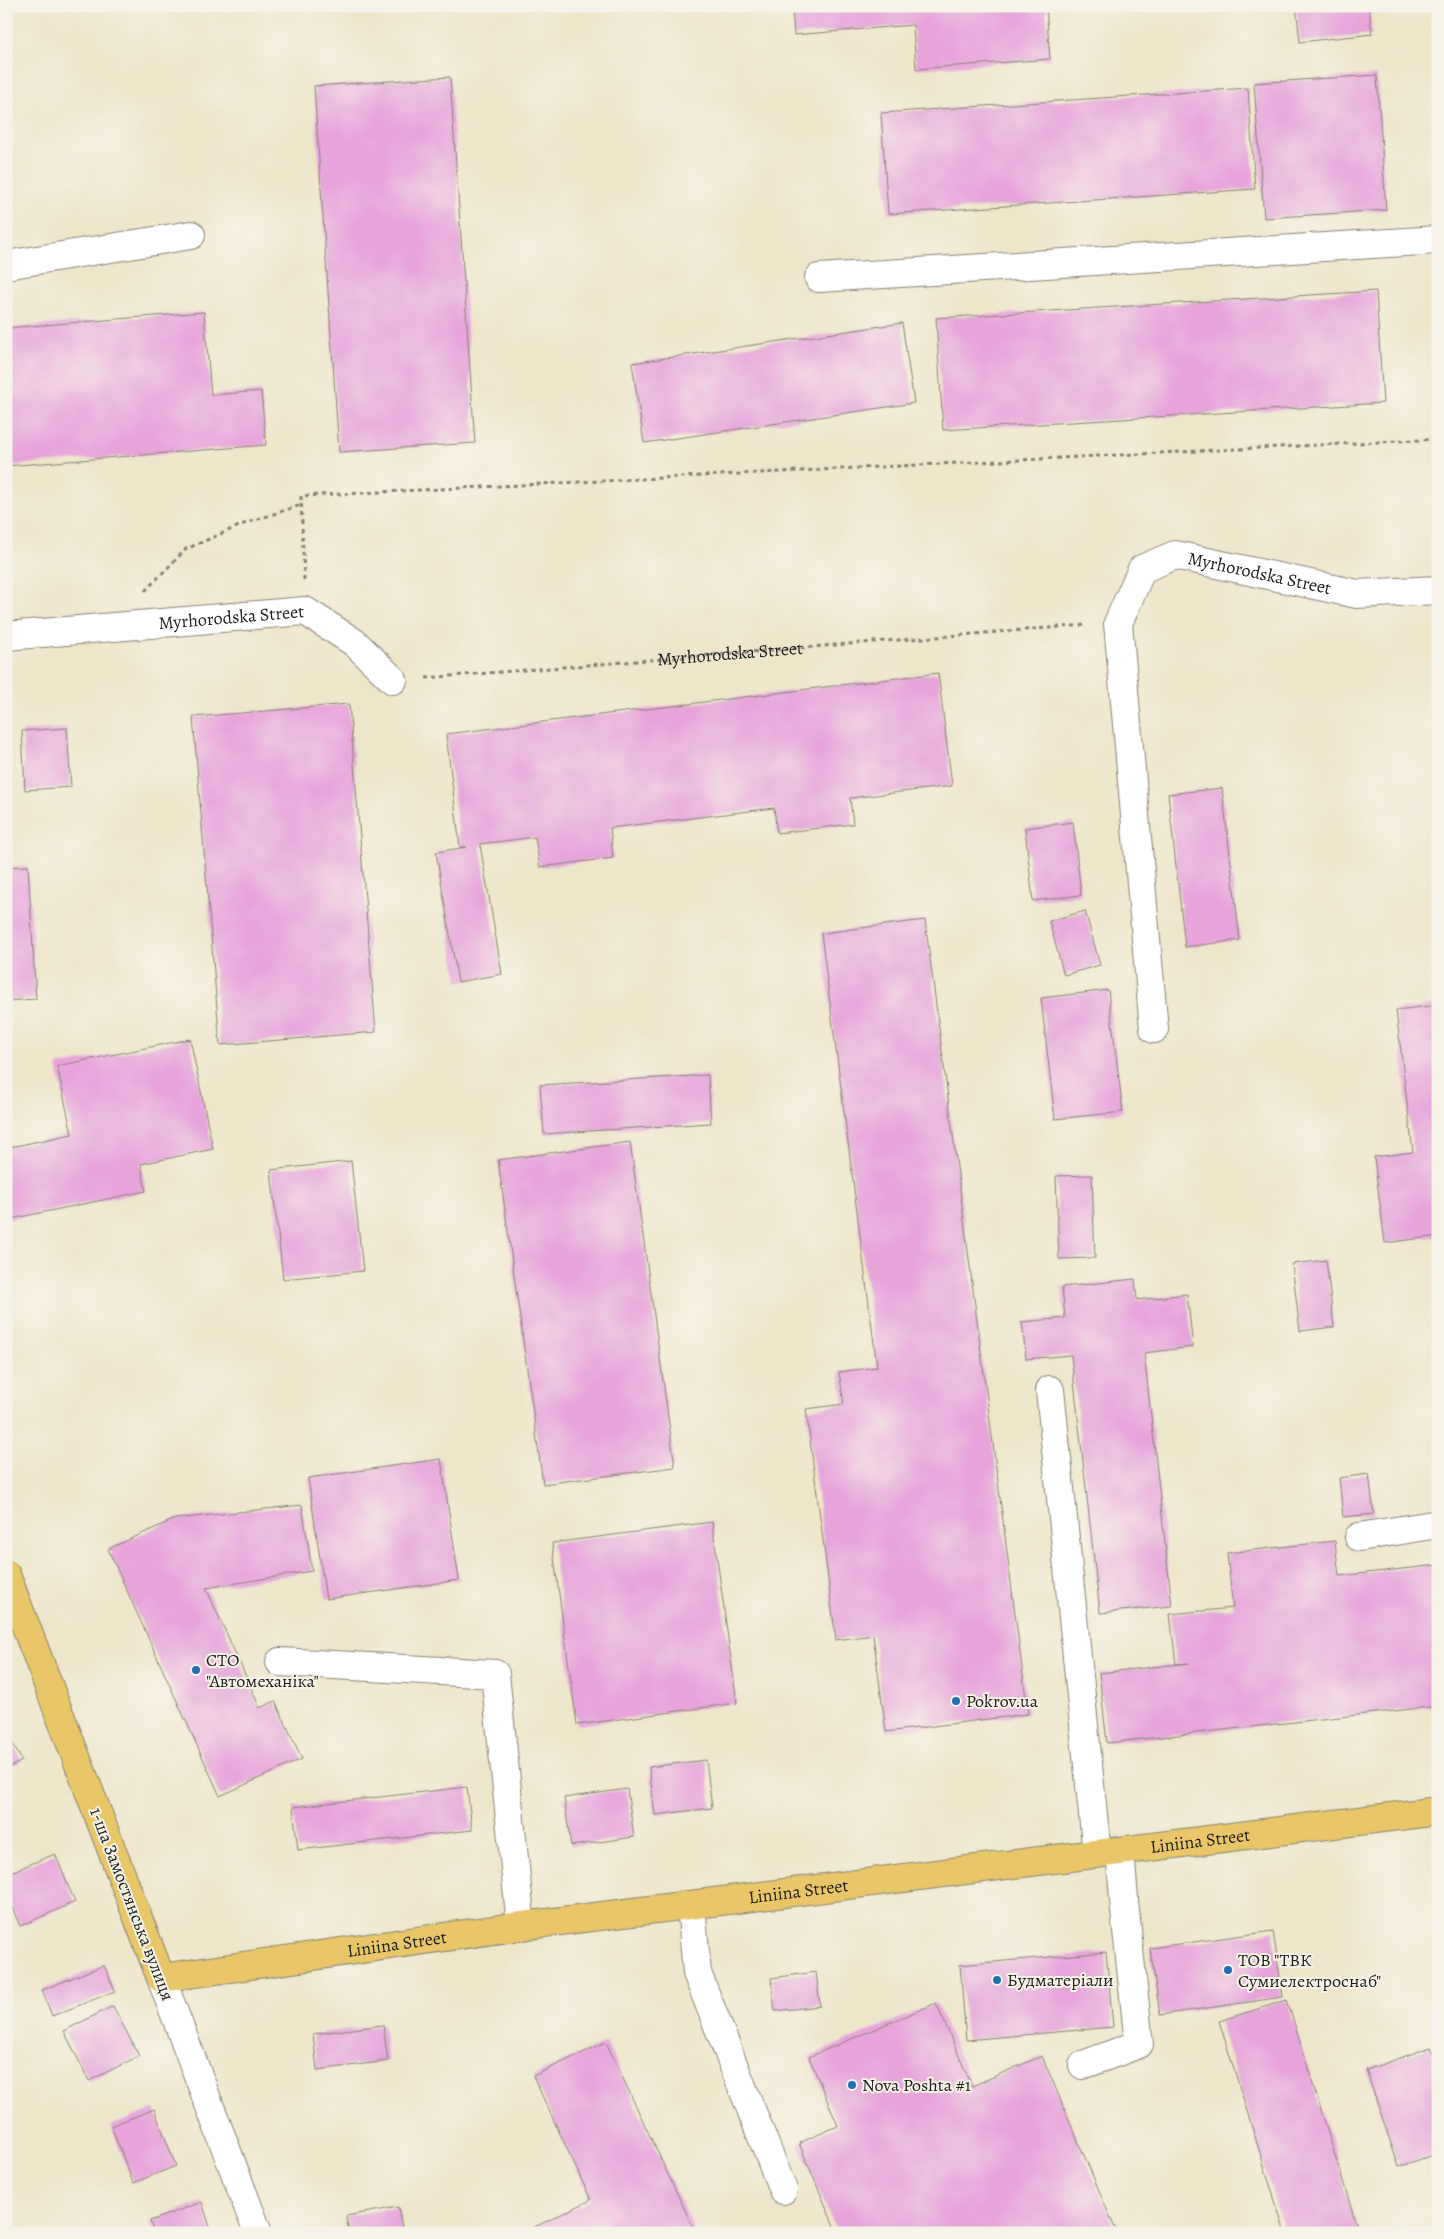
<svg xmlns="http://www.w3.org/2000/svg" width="1444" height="2239" font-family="Alegreya,serif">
<rect width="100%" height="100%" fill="#f7f3e8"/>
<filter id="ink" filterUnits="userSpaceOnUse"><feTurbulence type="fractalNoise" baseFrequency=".02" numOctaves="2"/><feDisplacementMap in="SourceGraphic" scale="10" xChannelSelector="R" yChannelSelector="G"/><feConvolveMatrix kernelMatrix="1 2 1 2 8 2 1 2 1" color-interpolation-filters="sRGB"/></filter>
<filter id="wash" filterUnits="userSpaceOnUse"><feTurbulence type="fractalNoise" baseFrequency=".0096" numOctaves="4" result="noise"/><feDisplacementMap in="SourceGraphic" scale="20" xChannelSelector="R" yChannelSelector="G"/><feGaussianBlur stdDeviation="1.12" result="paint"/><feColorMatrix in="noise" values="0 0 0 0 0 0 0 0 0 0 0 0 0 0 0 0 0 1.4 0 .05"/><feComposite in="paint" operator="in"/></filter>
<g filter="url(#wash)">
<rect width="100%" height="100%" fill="#eee6ca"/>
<g id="blocks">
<path fill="#e6a4db" d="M 792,6 L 1046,6 L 1050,59 L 916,69 L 913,25 L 794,35 Z
M 1296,6 L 1369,6 L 1372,34 L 1300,42 Z
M 1377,75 L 1386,210 L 1264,218 L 1254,83 Z
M 450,77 L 475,443 L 339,452 L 314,86 Z
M 1248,88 L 1255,189 L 888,214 L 881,113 Z
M 1376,291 L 1383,403 L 943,430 L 936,318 Z
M 204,312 L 211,395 L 261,391 L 266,445 L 6,466 L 6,328 Z
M 902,323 L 914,403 L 644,443 L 632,363 Z
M 938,673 L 952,786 L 850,798 L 853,824 L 777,833 L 774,808 L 610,828 L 613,858 L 540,867 L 535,837 L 480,844 L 502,974 L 458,982 L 436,852 L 467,847 L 460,847 L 446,734 Z
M 349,704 L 376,1032 L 220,1045 L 193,717 Z
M 67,728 L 71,787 L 25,790 L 22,731 Z
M 1222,788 L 1240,940 L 1185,947 L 1168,794 Z
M 1073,822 L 1081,895 L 1033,901 L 1025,828 Z
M 28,866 L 36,999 L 6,1001 L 6,867 Z
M 1085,911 L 1100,965 L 1064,975 L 1049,921 Z
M 925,920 L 1028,1714 L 886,1732 L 873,1635 L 836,1640 L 806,1409 L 844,1404 L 839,1372 L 877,1367 L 821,933 Z
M 1108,990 L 1123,1112 L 1055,1119 L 1041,998 Z
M 1438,1005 L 1438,1236 L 1385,1243 L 1374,1157 L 1413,1152 L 1396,1010 Z
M 190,1039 L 213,1149 L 141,1164 L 146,1191 L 6,1220 L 6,1148 L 72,1134 L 57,1066 Z
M 708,1075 L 711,1123 L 544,1134 L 540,1085 Z
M 630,1142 L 675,1467 L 543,1484 L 498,1160 Z
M 351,1161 L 363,1271 L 283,1279 L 271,1170 Z
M 1092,1175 L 1095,1258 L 1059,1259 L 1056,1176 Z
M 1326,1260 L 1334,1327 L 1300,1331 L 1292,1264 Z
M 1135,1279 L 1137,1300 L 1187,1294 L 1193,1347 L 1144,1353 L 1172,1606 L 1100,1613 L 1071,1355 L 1026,1359 L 1022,1322 L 1065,1318 L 1062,1287 Z
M 441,1459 L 459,1580 L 326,1599 L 308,1478 Z
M 1369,1474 L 1374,1514 L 1343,1517 L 1339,1478 Z
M 302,1505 L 312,1571 L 206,1588 L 260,1708 L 275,1701 L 302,1759 L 220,1796 L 108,1549 L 175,1519 Z
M 712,1522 L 737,1703 L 577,1725 L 552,1543 Z
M 1335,1541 L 1339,1576 L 1438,1565 L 1438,1706 L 1107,1743 L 1099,1673 L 1189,1663 L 1176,1664 L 1170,1614 L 1233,1608 L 1227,1553 Z
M 6,1731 L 22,1761 L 6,1769 Z
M 706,1760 L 712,1808 L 655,1815 L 649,1767 Z
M 467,1787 L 472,1830 L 298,1850 L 293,1807 Z
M 627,1789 L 634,1837 L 571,1846 L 564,1798 Z
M 55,1854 L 75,1902 L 20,1926 L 6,1893 L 6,1874 Z
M 1273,1931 L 1283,1997 L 1160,2015 L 1150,1948 Z
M 1106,1952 L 1113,2027 L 966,2040 L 960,1965 Z
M 104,1965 L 115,1991 L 52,2016 L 42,1990 Z
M 816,1972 L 820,2006 L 775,2011 L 771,1978 Z
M 1287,2000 L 1359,2233 L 1285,2233 L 1219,2021 Z
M 936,2003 L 972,2086 L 1042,2056 L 1117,2233 L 837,2233 L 799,2143 L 838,2126 L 809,2057 Z
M 113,2006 L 139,2056 L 89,2081 L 64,2031 Z
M 383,2025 L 388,2061 L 317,2070 L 313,2034 Z
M 606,2042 L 664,2166 L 696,2233 L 526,2231 L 591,2200 L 533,2076 Z
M 1431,2047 L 1438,2067 L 1438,2153 L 1399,2167 L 1366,2070 Z
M 154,2109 L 176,2166 L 133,2183 L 111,2126 Z
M 202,2202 L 212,2233 L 154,2233 L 150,2221 Z
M 398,2207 L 403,2233 L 349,2233 L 346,2216 Z"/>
</g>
</g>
<g filter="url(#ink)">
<use href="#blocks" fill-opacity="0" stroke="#858173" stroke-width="1"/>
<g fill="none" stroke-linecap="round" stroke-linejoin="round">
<g stroke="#858173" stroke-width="30">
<g id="minor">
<path d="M 6,265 L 191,235"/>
<path d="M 819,278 L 1438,240"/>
<path id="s2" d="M 6,636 L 305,611 L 355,643 L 393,680"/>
<path id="s3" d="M 1154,1029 L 1118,623 L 1142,569 L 1175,555 L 1357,594 L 1438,590"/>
<path d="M 1050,1390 L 1097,1854"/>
<path d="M 1359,1537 L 1438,1524"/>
<path d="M 280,1662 L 495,1674 L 521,1926"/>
<path d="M 691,1905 L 697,1973 L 783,2190"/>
<path d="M 161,1978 L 258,2233"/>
<path d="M 1083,2065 L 1139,2044 L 1125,1911 L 1120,1851"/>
</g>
</g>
<g stroke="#858173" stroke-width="30">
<g id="major">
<path id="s4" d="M 6,1575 L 161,1978 L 521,1926 L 1438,1811"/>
</g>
</g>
<g stroke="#858173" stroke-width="3" stroke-dasharray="4 4" stroke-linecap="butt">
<path d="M 304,580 L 301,496 L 1438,439"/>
<path d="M 145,591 L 186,549 L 246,523 L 301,505"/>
<path id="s1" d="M 426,678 L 1085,625"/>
</g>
<use href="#minor" stroke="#fff" stroke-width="28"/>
<use href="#major" stroke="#e9c769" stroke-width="28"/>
</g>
</g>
<g fill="#1f6fb2" stroke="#f7f3e8" stroke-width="2">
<circle cx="196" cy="1670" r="5"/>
<circle cx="956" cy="1701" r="5"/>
<circle cx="1228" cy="1970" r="5"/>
<circle cx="997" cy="1980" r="5"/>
<circle cx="852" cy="2085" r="5"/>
</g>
<g text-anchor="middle" stroke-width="4" stroke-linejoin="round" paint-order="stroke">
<g font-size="18" fill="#1c1c1c" stroke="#f7f3e8">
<text dy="6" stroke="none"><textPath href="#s3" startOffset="589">Myrhorodska Street</textPath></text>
<text dy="6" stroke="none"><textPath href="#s2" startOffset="226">Myrhorodska Street</textPath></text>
<text dy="6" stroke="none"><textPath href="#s1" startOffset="305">Myrhorodska Street</textPath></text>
<text dy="6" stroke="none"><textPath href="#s4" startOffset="1480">Liniina Street</textPath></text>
<text dy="6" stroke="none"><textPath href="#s4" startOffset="1075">Liniina Street</textPath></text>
<text transform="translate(132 1904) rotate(69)" y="6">1-ша Замостянська вулиця</text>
<text dy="6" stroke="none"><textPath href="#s4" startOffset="670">Liniina Street</textPath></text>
</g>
<g font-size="18" fill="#1c1c1c" stroke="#f7f3e8" text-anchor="start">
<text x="206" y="1666">СТО<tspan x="206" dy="21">"Автомеханіка"</tspan></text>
<text x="966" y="1707">Pokrov.ua</text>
<text x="1238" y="1966">ТОВ "ТВК<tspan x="1238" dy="21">Сумиелектроснаб"</tspan></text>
<text x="1007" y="1986">Будматеріали</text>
<text x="862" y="2091">Nova Poshta #1</text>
</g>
</g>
<rect width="1444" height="2239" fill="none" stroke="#f7f3e8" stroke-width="25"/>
</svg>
